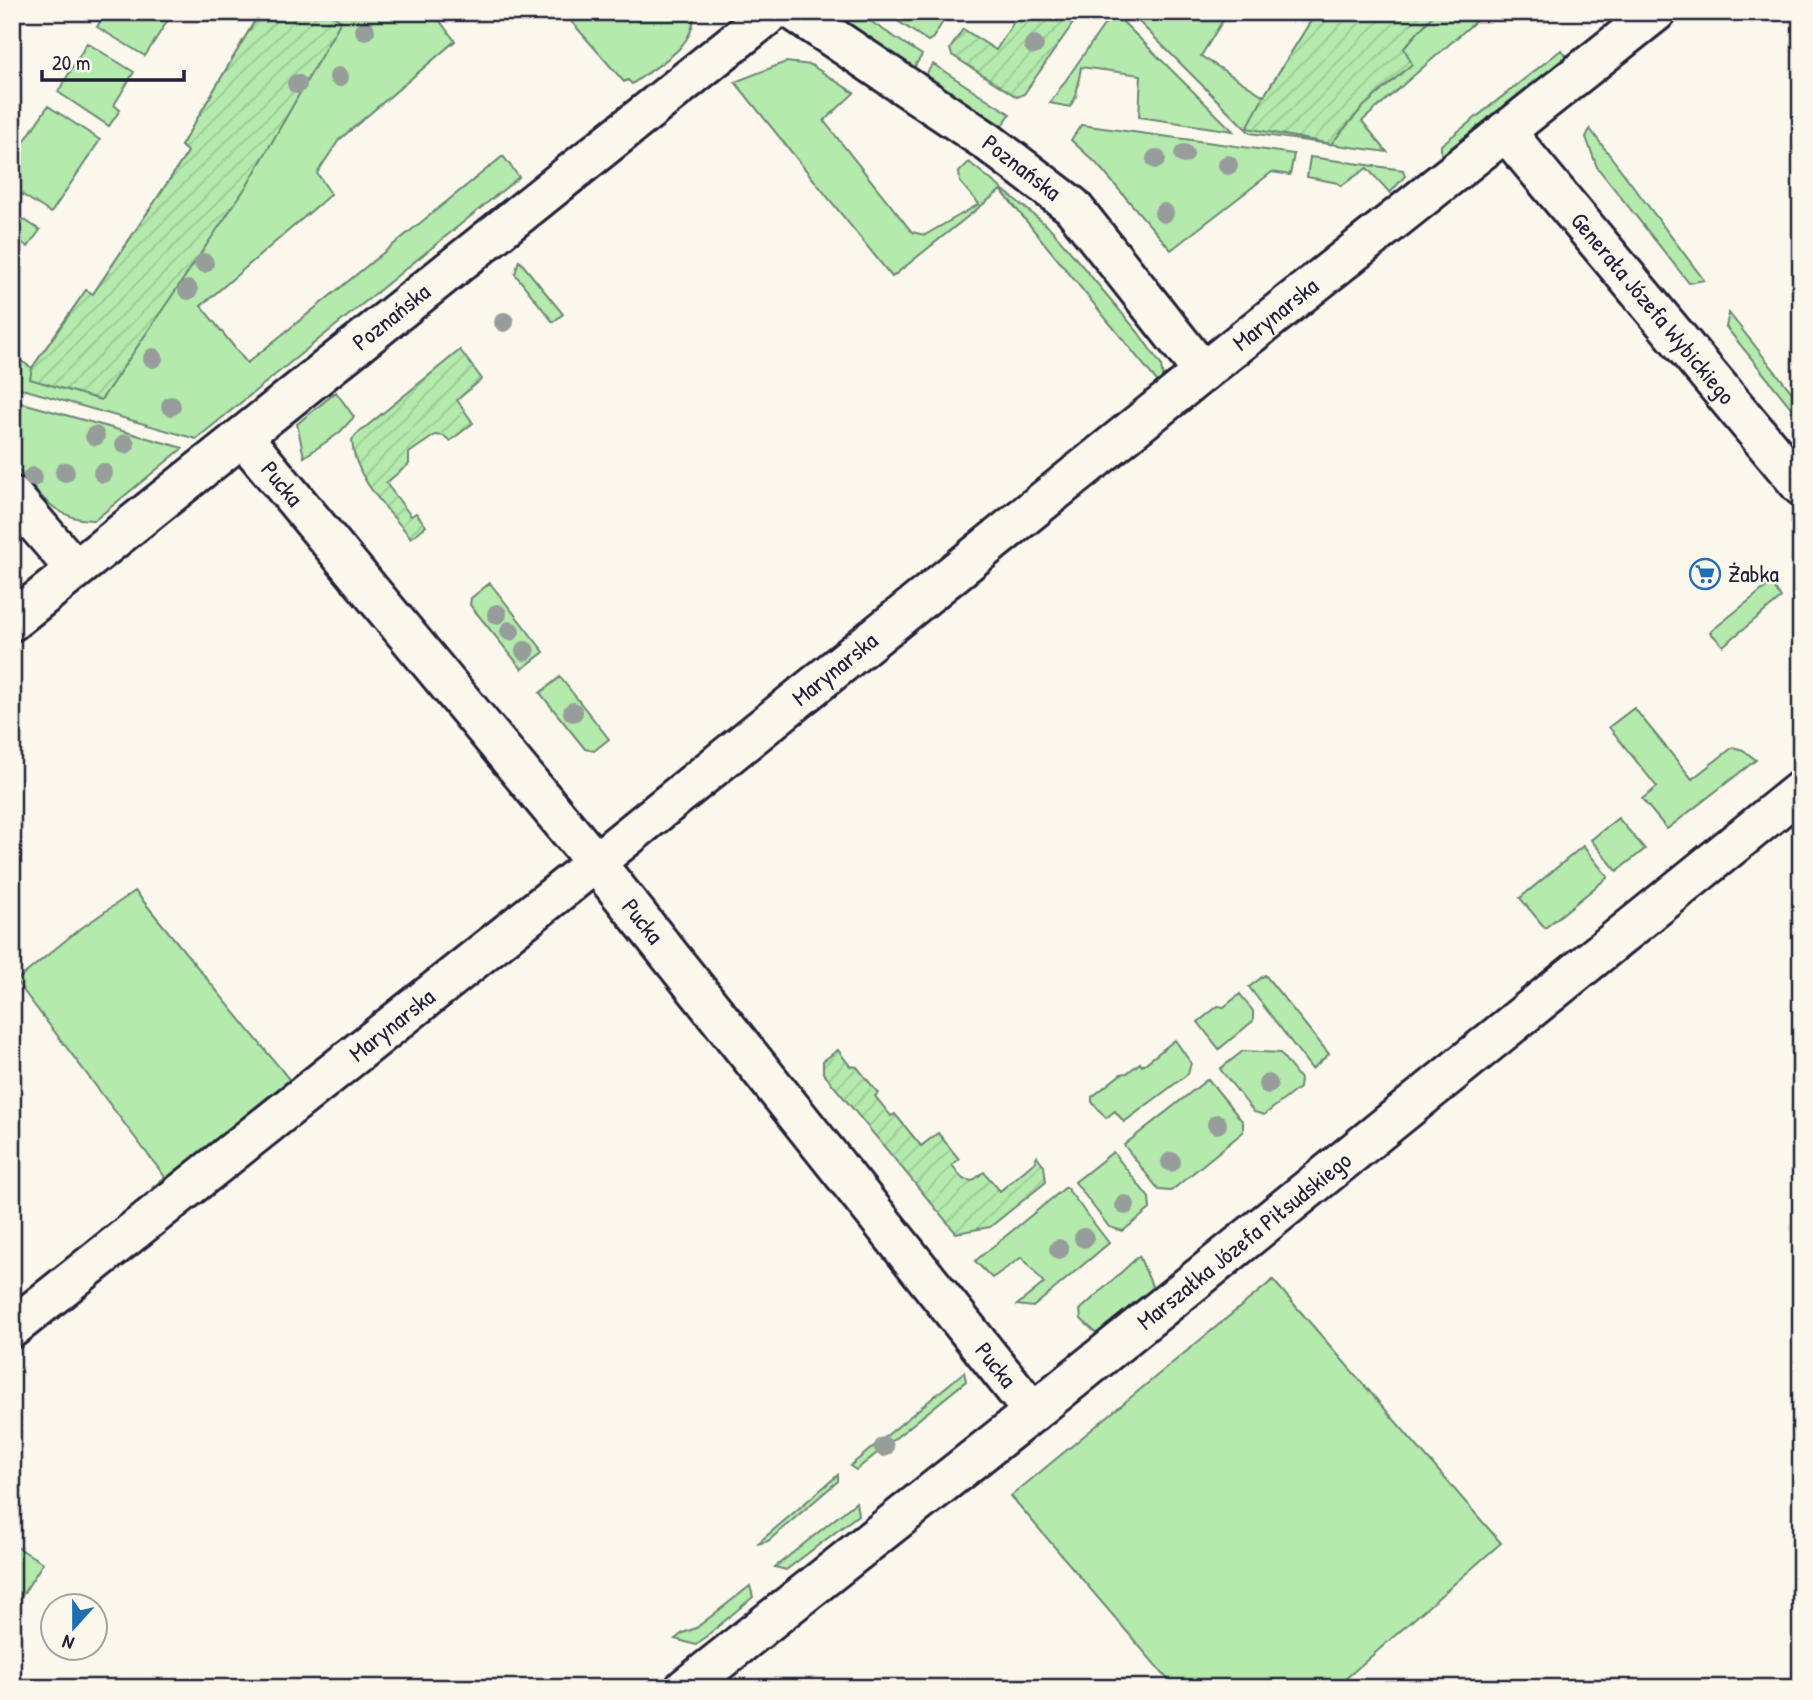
<svg xmlns="http://www.w3.org/2000/svg" width="1813" height="1700" font-family="'Patrick Hand',sans-serif">
<defs>
<pattern id="garden-furrows" width="10" height="10" patternUnits="userSpaceOnUse" patternTransform="scale(1.75)"><rect width="10" height="10" fill="#b4eaac"/><path d="M-1 1l2-2M0 10L10 0M9 11l2-2" fill="none" stroke="#9ac895"/></pattern>
</defs>
<rect width="100%" height="100%" fill="#fbf7ec"/>
<filter id="ink" filterUnits="userSpaceOnUse"><feTurbulence type="fractalNoise" baseFrequency=".0143" numOctaves="2"/><feDisplacementMap in="SourceGraphic" scale="14" xChannelSelector="R" yChannelSelector="G"/><feConvolveMatrix kernelMatrix="1 2 1 2 8 2 1 2 1" color-interpolation-filters="sRGB"/></filter>
<g filter="url(#ink)">
<path fill="#b4eaac" stroke="#6b8674" stroke-width="2" d="M 106,12 L 173,12 L 145,56 L 97,27 Z
M 260,12 L 433,12 L 455,41 L 339,140 L 317,173 L 331,194 L 201,306 L 247,363 L 503,156 L 519,177 L 196,439 L 12,386 L 12,355 L 32,368 L 86,290 L 93,294 L 188,152 L 181,146 Z
M 563,12 L 694,12 C 696,48 657,65 632,84 L 628,80 L 624,82 Z
M 852,12 L 856,12 L 922,55 L 913,69 L 844,24 Z
M 884,12 L 936,12 L 945,18 L 933,38 L 928,41 Z
M 1113,12 L 1233,131 L 1139,117 L 1141,75 L 1081,67 L 1076,96 L 1070,107 L 1050,103 Z
M 1129,12 L 1218,12 L 1225,17 L 1201,56 L 1264,96 L 1314,16 L 1321,20 L 1327,12 L 1486,12 L 1362,121 L 1387,152 L 1250,133 Z
M 87,43 L 134,72 L 114,105 L 120,110 L 109,126 L 58,92 Z
M 1561,50 L 1568,57 L 1444,159 L 1441,156 L 1441,145 Z
M 786,62 L 811,65 L 854,93 L 824,121 L 912,232 L 925,235 L 979,204 L 960,182 L 959,172 L 969,162 L 1051,229 L 1138,332 L 1161,365 L 1163,379 L 1160,385 L 1001,190 L 892,277 L 735,82 Z
M 933,64 L 1010,114 L 1002,126 L 924,77 Z
M 48,106 L 100,140 L 51,213 L 12,188 L 12,160 Z
M 1081,125 L 1294,154 L 1290,175 L 1272,172 L 1171,250 L 1096,163 L 1071,140 Z
M 1590,129 L 1704,280 L 1689,283 L 1597,167 L 1586,137 Z
M 1310,157 L 1403,170 L 1405,176 L 1390,193 L 1367,168 L 1341,186 L 1338,183 L 1307,177 Z
M 12,212 L 40,230 L 28,247 L 22,243 L 12,258 Z
M 519,260 L 563,314 L 553,322 L 515,274 Z
M 1729,313 L 1801,404 L 1801,420 L 1726,327 Z
M 336,392 L 354,417 L 339,433 L 304,457 L 297,424 Z
M 12,400 L 183,448 L 95,520 C 55,522 36,490 12,463 Z
M 490,583 L 544,652 L 522,669 L 470,605 L 471,598 Z
M 1773,586 L 1781,598 L 1723,646 L 1710,632 L 1766,587 Z
M 560,677 L 609,739 L 594,751 L 585,749 L 540,693 Z
M 1634,708 L 1692,779 L 1733,747 L 1743,750 L 1756,760 L 1667,829 L 1642,799 L 1657,787 L 1609,727 Z
M 1618,818 L 1645,849 L 1617,871 L 1591,840 Z
M 1583,846 L 1608,877 L 1545,928 L 1520,898 Z
M 135,891 L 298,1090 L 166,1189 L 153,1187 L 165,1177 L 16,981 L 77,931 Z
M 1265,975 L 1329,1054 L 1312,1069 L 1249,987 Z
M 1240,994 L 1253,1011 L 1253,1021 L 1219,1049 L 1198,1022 L 1218,1006 L 1224,1007 Z
M 1175,1040 L 1191,1063 L 1188,1074 L 1124,1122 L 1115,1111 L 1106,1118 L 1092,1102 L 1092,1097 L 1121,1074 L 1127,1073 L 1140,1063 L 1142,1066 Z
M 1243,1051 L 1280,1053 L 1300,1079 L 1299,1088 L 1264,1115 L 1254,1112 L 1220,1069 Z
M 1208,1079 L 1243,1122 L 1243,1132 L 1171,1191 L 1159,1190 L 1124,1145 Z
M 1113,1152 L 1149,1198 L 1150,1209 L 1123,1231 L 1109,1227 L 1075,1182 Z
M 1066,1187 L 1109,1243 L 1033,1307 L 1017,1305 L 1044,1283 L 1022,1257 L 992,1278 L 975,1261 Z
M 1139,1256 L 1153,1288 L 1097,1334 L 1081,1319 L 1080,1310 Z
M 1273,1280 L 1501,1543 L 1335,1688 L 1175,1688 L 1011,1496 Z
M 964,1372 L 966,1381 L 856,1470 L 850,1466 Z
M 838,1475 L 838,1481 L 768,1541 L 757,1544 Z
M 856,1502 L 858,1515 L 786,1570 L 775,1567 Z
M 12,1544 L 43,1563 L 12,1611 Z
M 750,1586 L 753,1597 L 696,1645 L 675,1639 L 683,1633 L 696,1628 Z"/>
<path fill="url(#garden-furrows)" stroke="#6b8674" stroke-width="2" d="M 260,12 L 328,12 L 341,21 L 248,184 L 101,400 L 30,379 L 32,368 L 86,290 L 93,294 L 188,152 L 181,146 Z
M 1020,12 L 1072,12 L 1078,16 L 1024,94 L 1017,97 L 952,55 L 950,49 L 963,29 L 996,50 Z
M 1327,12 L 1436,12 L 1404,48 L 1412,64 L 1363,107 L 1331,144 L 1247,128 L 1264,96 L 1314,16 L 1322,20 Z
M 460,350 L 482,379 L 457,400 L 473,423 L 450,441 L 444,436 L 435,435 L 409,453 L 409,464 L 386,483 L 411,516 L 416,513 L 426,526 L 411,538 C 388,509 354,479 352,440 L 356,435 Z
M 838,1050 L 850,1066 L 857,1067 L 878,1093 L 875,1096 L 891,1116 L 895,1114 L 921,1146 L 938,1133 L 959,1159 L 952,1165 L 963,1179 L 972,1181 L 984,1172 L 1000,1191 L 1036,1161 L 1035,1159 L 1037,1156 L 1044,1166 L 1046,1182 L 990,1227 L 956,1233 L 823,1073 L 823,1061 Z"/>
<g fill="none" stroke-linecap="round" stroke-linejoin="round">
<g stroke="#22223b" stroke-width="44">
<g id="minor">
<path id="s1" d="M 795,12 L 988,142 L 1072,206 L 1203,372"/>
<path id="s2" d="M 1505,131 L 1801,486"/>
<path id="s3" d="M 243,437 L 596,863 L 1033,1412"/>
<path d="M 12,496 L 75,569"/>
<path id="s4" d="M 12,621 L 772,12"/>
<path id="s5" d="M 12,1328 L 554,896 L 1203,372 L 1656,12"/>
<path id="s6" d="M 685,1688 L 1033,1412 L 1801,790"/>
</g>
</g>
<use href="#minor" stroke="#fbf7ec" stroke-width="38"/>
</g>
<g fill="#979d9a">
<circle cx="365" cy="30" r="10"/>
<circle cx="1034" cy="45" r="10"/>
<circle cx="339" cy="77" r="10"/>
<circle cx="297" cy="84" r="10"/>
<circle cx="1184" cy="154" r="10"/>
<circle cx="1156" cy="159" r="10"/>
<circle cx="1228" cy="165" r="10"/>
<circle cx="1164" cy="213" r="10"/>
<circle cx="204" cy="263" r="10"/>
<circle cx="188" cy="290" r="10"/>
<circle cx="504" cy="322" r="10"/>
<circle cx="153" cy="358" r="10"/>
<circle cx="171" cy="406" r="10"/>
<circle cx="95" cy="436" r="10"/>
<circle cx="125" cy="444" r="10"/>
<circle cx="65" cy="472" r="10"/>
<circle cx="103" cy="473" r="10"/>
<circle cx="33" cy="477" r="10"/>
<circle cx="497" cy="614" r="10"/>
<circle cx="510" cy="631" r="10"/>
<circle cx="525" cy="651" r="10"/>
<circle cx="573" cy="712" r="10"/>
<circle cx="1268" cy="1084" r="10"/>
<circle cx="1217" cy="1124" r="10"/>
<circle cx="1171" cy="1162" r="10"/>
<circle cx="1125" cy="1205" r="10"/>
<circle cx="1084" cy="1238" r="10"/>
<circle cx="1059" cy="1249" r="10"/>
<circle cx="884" cy="1447" r="10"/>
</g>
</g>
<defs>
<g id="supermarket-ring" transform="scale(1.575)"><circle r="9.5" fill="#fbf7ec" stroke="#1f6fb2" stroke-width="1.5"/><path d="M-6-5.5h2.5l.6 2H6L4.5 2H-2.5L-4.4-4H-6ZM-1.5 3.2a1.3 1.3 0 1 0 .1 0ZM3 3.2a1.3 1.3 0 1 0 .1 0Z" fill="#1f6fb2"/></g>
</defs>
<g fill-rule="evenodd">
<use href="#supermarket-ring" x="1705" y="574"/>
</g>
<g text-anchor="middle" stroke-width="5" stroke-linejoin="round" paint-order="stroke">
<g font-size="24" fill="#22223b" stroke="#fbf7ec">
<text dy="8" stroke="none"><textPath href="#s1" startOffset="275">Poznańska</textPath></text>
<text dy="8" stroke="none"><textPath href="#s2" startOffset="231">Generała Józefa Wybickiego</textPath></text>
<text dy="8" stroke="none"><textPath href="#s5" startOffset="1620">Marynarska</textPath></text>
<text dy="8" stroke="none"><textPath href="#s4" startOffset="486">Poznańska</textPath></text>
<text dy="8" stroke="none"><textPath href="#s3" startOffset="61">Pucka</textPath></text>
<text dy="8" stroke="none"><textPath href="#s5" startOffset="1054">Marynarska</textPath></text>
<text dy="8" stroke="none"><textPath href="#s3" startOffset="628">Pucka</textPath></text>
<text dy="8" stroke="none"><textPath href="#s5" startOffset="486">Marynarska</textPath></text>
<text dy="8" stroke="none"><textPath href="#s6" startOffset="716">Marszałka Józefa Piłsudskiego</textPath></text>
<text dy="8" stroke="none"><textPath href="#s3" startOffset="1195">Pucka</textPath></text>
</g>
<g font-size="24" fill="#22223b" stroke="#fbf7ec" text-anchor="start">
<text x="1728" y="582">Żabka</text>
</g>
</g>
<rect width="1813" height="1700" fill="none" stroke="#fbf7ec" stroke-width="42"/>
<rect x="21" y="21" width="1771" height="1658" fill="none" stroke="#22223b" stroke-width="2.5" filter="url(#ink)"/>
<g transform="translate(74 1627) rotate(201)"><circle r="33" fill="#fbf7ec" stroke="#a4a2a5" stroke-width="2"/>
<path d="M0-5L12 26L0 18L-12 26Z" fill="#1f6fb2"/>
<text y="-10" font-size="19" font-weight="bold" text-anchor="middle" fill="#22223b">N</text>
</g>
<path d="M42 70v10h142v-10" fill="none" stroke="#22223b" stroke-width="3.5"/>
<text x="52" y="70" font-size="21" fill="#22223b" stroke="#fbf7ec" stroke-width="5" paint-order="stroke">20 m</text>
</svg>
